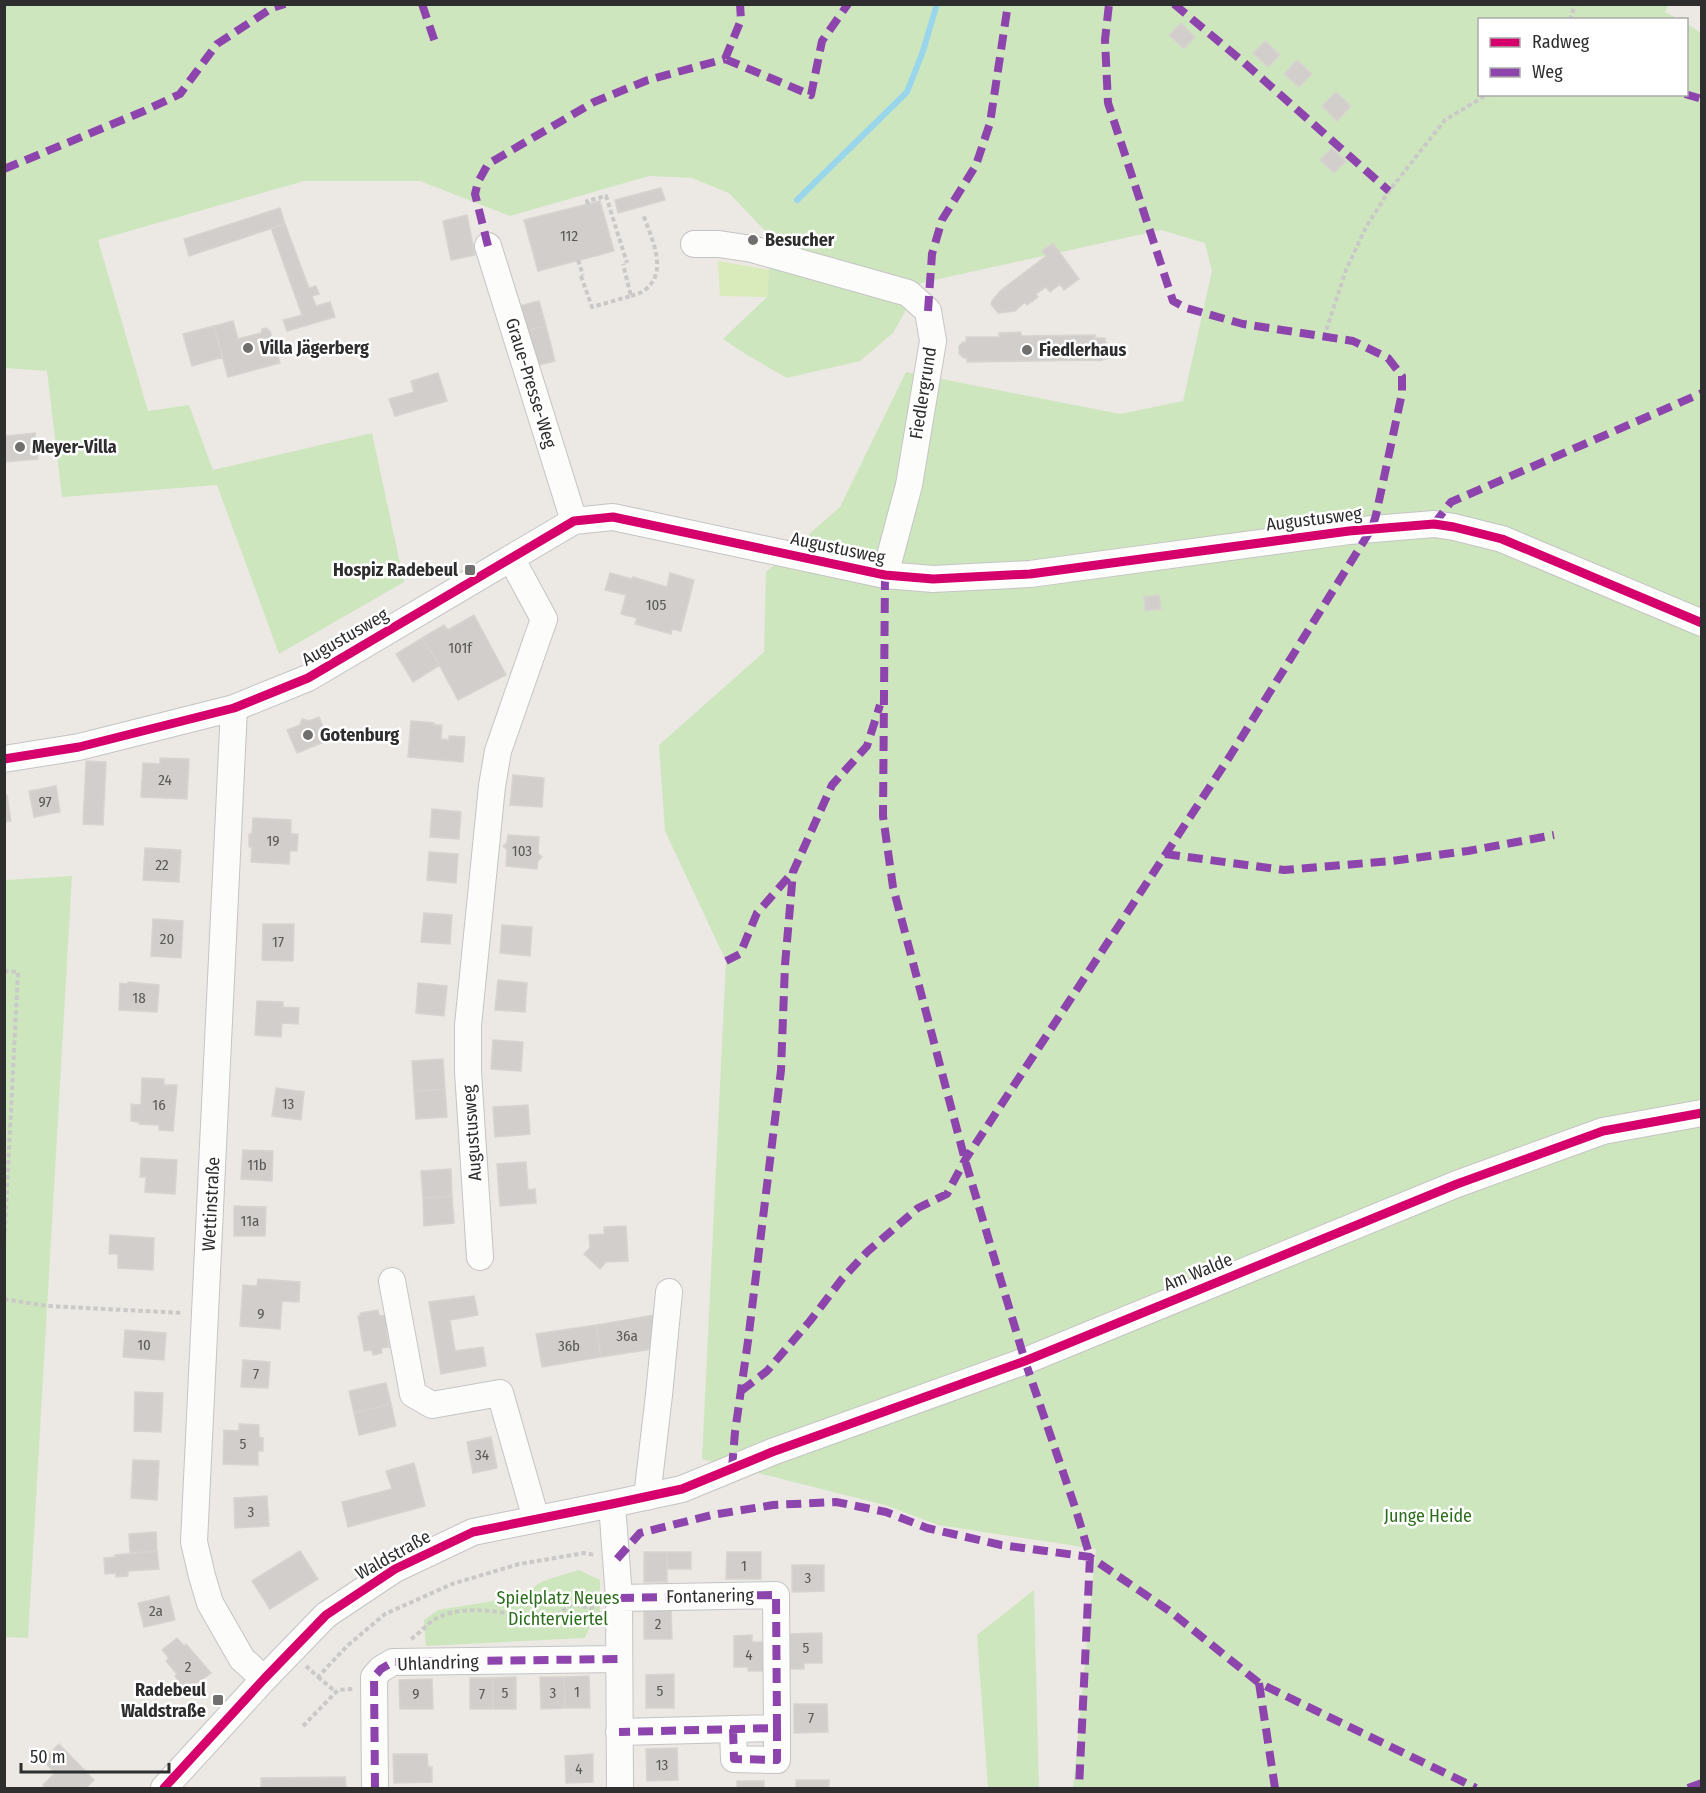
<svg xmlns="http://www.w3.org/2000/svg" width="1706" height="1793" font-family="'Fira Sans Condensed',sans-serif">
<rect width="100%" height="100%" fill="#ece8e4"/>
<path fill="#cee6be" d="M 1669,4 L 1665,12 L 1679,19 L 1480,20 L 1480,94 L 1686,94 L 1687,24 L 1701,33 L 1701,1788 L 1073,1788 L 1096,1549 L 938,1525 L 885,1505 L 702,1459 L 726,961 L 665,831 L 659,745 L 764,652 L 766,572 L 840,507 L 906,372 L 1120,414 L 1183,401 L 1212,271 L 1205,243 L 1161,230 L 921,283 L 893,333 L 860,361 L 787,378 L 747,355 L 723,339 L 767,297 L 771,237 L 729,193 L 692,178 L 649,176 L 510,216 L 420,181 L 304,181 L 98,240 L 148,411 L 189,405 L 213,470 L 372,433 L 404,582 L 279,654 L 217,485 L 62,497 L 47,371 L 5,368 L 4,5 Z
M 72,876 L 28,1638 L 5,1637 L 5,880 Z
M 579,1570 L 600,1580 L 600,1617 L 590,1617 L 589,1628 L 585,1638 L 426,1646 L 424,1620 L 438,1610 L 518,1597 L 543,1581 Z
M 1034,1590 L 1039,1788 L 988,1788 L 977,1635 Z"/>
<path fill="#d9eabb" d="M 718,261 L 769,270 L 767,297 L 720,296 Z"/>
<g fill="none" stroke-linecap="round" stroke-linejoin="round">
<path stroke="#99d6ec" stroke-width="6" d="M 797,200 L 907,92 L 923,51 L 937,4"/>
</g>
<path fill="#d1cecb" stroke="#d7d4d0" stroke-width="1.5" d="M 1181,23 L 1195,37 L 1184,49 L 1169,35 Z
M 1265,41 L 1280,55 L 1268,67 L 1253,53 Z
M 1297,60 L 1312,74 L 1299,87 L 1284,74 Z
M 1336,92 L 1351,106 L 1337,121 L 1322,106 Z
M 1332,148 L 1346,161 L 1334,173 L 1320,160 Z
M 661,188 L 665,200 L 618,213 L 615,200 Z
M 600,201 L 614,251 L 538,271 L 524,220 Z
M 280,208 L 285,224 L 189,256 L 184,239 Z
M 467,215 L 475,255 L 451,260 L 443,221 Z
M 285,224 L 309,288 L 316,286 L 319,294 L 312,296 L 316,306 L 330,302 L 335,317 L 287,331 L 283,320 L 302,315 L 271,228 Z
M 1053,243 L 1079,279 L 1064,290 L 1060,284 L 1050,292 L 1046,287 L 1036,294 L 1038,297 L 1027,305 L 1025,302 L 1015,311 L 998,313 L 991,304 L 992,301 L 1000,291 L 1046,256 L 1042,251 Z
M 539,301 L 546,326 L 525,331 L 519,306 Z
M 233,321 L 238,339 L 261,333 L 262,329 L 266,328 L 270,331 L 280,363 L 228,377 L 214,326 Z
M 214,326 L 223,357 L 192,366 L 183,334 Z
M 546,326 L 555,361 L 535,366 L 525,331 Z
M 1021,332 L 1021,336 L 1095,335 L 1095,360 L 967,362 L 967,358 L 964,358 L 959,354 L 959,346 L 963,342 L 966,342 L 966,337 L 999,337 L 999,333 Z
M 1095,338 L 1105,338 L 1109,358 L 1099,361 L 1095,360 Z
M 438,373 L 447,401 L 395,416 L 389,399 L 414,392 L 411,381 Z
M 4,430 L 6,436 L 35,433 L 38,459 L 4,462 Z
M 610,573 L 632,579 L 633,577 L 667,587 L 670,573 L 694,580 L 681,631 L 672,629 L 671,634 L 635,624 L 637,618 L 621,614 L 626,595 L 605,590 Z
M 1159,595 L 1161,609 L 1145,611 L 1144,597 Z
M 474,615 L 506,675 L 458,700 L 436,659 L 422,638 L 444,625 L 448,630 Z
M 422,638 L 440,665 L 413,682 L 396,654 Z
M 319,717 L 329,740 L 297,753 L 287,730 L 300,725 L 302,719 L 309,721 Z
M 411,721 L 434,723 L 434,725 L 442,725 L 441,739 L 449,740 L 449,736 L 465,737 L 463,762 L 408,757 Z
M 160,758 L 189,759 L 187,799 L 141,797 L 143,763 L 160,764 Z
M 86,761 L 106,762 L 103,825 L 83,824 Z
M 513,775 L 544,778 L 542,807 L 510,805 Z
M 56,786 L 60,812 L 34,817 L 29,791 Z
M 4,795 L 7,795 L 11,821 L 4,822 Z
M 432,809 L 461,812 L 459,839 L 430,837 Z
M 253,818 L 291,820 L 291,834 L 298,834 L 297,851 L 290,851 L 289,864 L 251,862 L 252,847 L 249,847 L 249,834 L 252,834 Z
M 508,835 L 539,837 L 538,853 L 542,857 L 538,861 L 537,869 L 506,866 L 507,850 L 503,846 L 507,843 Z
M 145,848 L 181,850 L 179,882 L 143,880 Z
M 429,852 L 458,854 L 456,883 L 427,880 Z
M 424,913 L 452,915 L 450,944 L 421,942 Z
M 153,919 L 183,921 L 181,958 L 151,956 Z
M 263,924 L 294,924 L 293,961 L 262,960 Z
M 502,925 L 532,927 L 530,956 L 500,953 Z
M 498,980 L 527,983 L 525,1012 L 495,1010 Z
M 128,982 L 159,985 L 157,1012 L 119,1010 L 120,983 L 128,984 Z
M 418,983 L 447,986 L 444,1016 L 416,1013 Z
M 257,1001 L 283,1002 L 283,1007 L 299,1008 L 298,1024 L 282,1023 L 281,1037 L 255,1035 Z
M 493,1040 L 523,1042 L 521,1071 L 491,1069 Z
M 443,1059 L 445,1089 L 414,1091 L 412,1061 Z
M 142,1078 L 164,1079 L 164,1085 L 177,1085 L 173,1131 L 159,1130 L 159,1125 L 139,1124 L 139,1122 L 131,1121 L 131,1104 L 141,1105 Z
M 276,1088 L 304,1092 L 301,1120 L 272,1116 Z
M 445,1089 L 447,1117 L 416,1119 L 414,1091 Z
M 528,1105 L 530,1134 L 495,1137 L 493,1107 Z
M 243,1150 L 273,1151 L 272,1181 L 241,1179 Z
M 141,1158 L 177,1160 L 175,1194 L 145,1192 L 146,1177 L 140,1177 Z
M 526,1162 L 528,1190 L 535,1189 L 536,1203 L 500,1206 L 497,1164 Z
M 451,1169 L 452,1196 L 423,1198 L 421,1171 Z
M 452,1196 L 454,1223 L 424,1226 L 423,1198 Z
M 234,1206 L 266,1207 L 265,1236 L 234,1236 Z
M 626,1226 L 628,1261 L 606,1262 L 600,1269 L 584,1254 L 590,1248 L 589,1235 L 604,1234 L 604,1227 Z
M 110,1235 L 154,1238 L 153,1270 L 118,1268 L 118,1254 L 109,1254 Z
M 258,1279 L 300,1282 L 299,1302 L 282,1301 L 280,1329 L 240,1326 L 243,1285 L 257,1286 Z
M 474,1296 L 478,1315 L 450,1320 L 455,1351 L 483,1347 L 486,1366 L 441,1374 L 429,1302 Z
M 378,1310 L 379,1316 L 387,1315 L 389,1328 L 386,1328 L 389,1347 L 381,1348 L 382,1353 L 373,1355 L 372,1350 L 364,1351 L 358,1316 L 361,1316 L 360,1313 Z
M 654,1315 L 659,1348 L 601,1357 L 596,1325 Z
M 596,1325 L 601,1357 L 542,1367 L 536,1334 Z
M 125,1330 L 166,1333 L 164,1360 L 123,1357 Z
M 243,1360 L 270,1362 L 268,1388 L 241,1387 Z
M 386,1383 L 391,1404 L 354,1413 L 349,1391 Z
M 135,1392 L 163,1393 L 161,1432 L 134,1431 Z
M 391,1404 L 396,1426 L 359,1435 L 354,1413 Z
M 239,1424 L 259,1425 L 259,1437 L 263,1438 L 263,1451 L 258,1451 L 258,1465 L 223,1464 L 224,1430 L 239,1431 Z
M 491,1437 L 497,1468 L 473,1473 L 467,1442 Z
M 133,1460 L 159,1461 L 157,1500 L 131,1498 Z
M 414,1463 L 425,1506 L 348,1527 L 342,1502 L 392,1489 L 386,1471 Z
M 267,1496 L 269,1526 L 235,1528 L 234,1498 Z
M 156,1532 L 157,1551 L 130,1553 L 129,1534 Z
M 157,1551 L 159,1569 L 128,1571 L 128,1576 L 116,1577 L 116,1573 L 105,1574 L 104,1558 L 115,1557 L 115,1555 Z
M 300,1551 L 318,1579 L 270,1609 L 252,1581 Z
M 644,1552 L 667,1552 L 667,1582 L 644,1582 Z
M 667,1552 L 691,1552 L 691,1569 L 667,1569 Z
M 727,1552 L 761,1552 L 761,1579 L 726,1579 Z
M 792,1565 L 824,1565 L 824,1591 L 792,1592 Z
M 169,1596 L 175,1620 L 144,1627 L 138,1603 Z
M 644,1609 L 671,1609 L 672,1639 L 644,1639 Z
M 822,1633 L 822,1663 L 804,1663 L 804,1669 L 790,1669 L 789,1634 Z
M 752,1635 L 752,1642 L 764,1642 L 764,1671 L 748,1671 L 748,1667 L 734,1667 L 734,1636 Z
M 177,1638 L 184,1646 L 186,1644 L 211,1673 L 195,1685 L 195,1690 L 190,1694 L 183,1693 L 179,1689 L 180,1683 L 175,1676 L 177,1674 L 166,1661 L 169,1658 L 162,1650 Z
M 674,1674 L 674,1708 L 646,1708 L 646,1675 Z
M 589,1676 L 590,1708 L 565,1708 L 564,1677 Z
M 516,1677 L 516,1709 L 493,1709 L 493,1678 Z
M 540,1677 L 564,1677 L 565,1708 L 541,1709 Z
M 470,1678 L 493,1678 L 493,1709 L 470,1709 Z
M 432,1679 L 433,1709 L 400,1709 L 399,1680 Z
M 794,1704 L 827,1704 L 828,1732 L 794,1733 Z
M 59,1744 L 94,1780 L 86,1788 L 46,1788 L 43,1785 L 55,1773 L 43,1760 Z
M 677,1748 L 678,1780 L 647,1781 L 646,1749 Z
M 393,1754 L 427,1754 L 428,1767 L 432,1767 L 432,1782 L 394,1783 Z
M 593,1754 L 593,1782 L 566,1783 L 565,1756 Z
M 345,1777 L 346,1788 L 261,1788 L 261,1778 Z
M 796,1780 L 829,1780 L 829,1788 L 796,1788 Z
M 737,1781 L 764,1781 L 764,1788 L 737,1788 Z"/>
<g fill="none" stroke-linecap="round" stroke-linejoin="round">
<g stroke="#c5c4c5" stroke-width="28">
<path id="minor" d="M 694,244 L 719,244 L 752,249 L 908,293 L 928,311 L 933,341 L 909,485 L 885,575
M 488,246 L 574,521
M 234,708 L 194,1542 L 202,1576 L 210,1603 L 242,1659 L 264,1679
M 4,759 L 79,747 L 234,708 L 308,678 L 574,521 L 613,517 L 885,575 L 933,579 L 1030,574 L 1349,531 L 1434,524 L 1454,527 L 1502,539 L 1702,623
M 480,1257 L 468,1072 L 468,1025 L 492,786 L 498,751 L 544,619 L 511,558
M 392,1281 L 413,1394 L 432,1405 L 500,1393 L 536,1519
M 647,1497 L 659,1395 L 669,1292
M 612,1504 L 619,1598 L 620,1788
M 619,1598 L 776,1595 L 777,1728 L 619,1732
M 733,1729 L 734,1759 L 777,1760 L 777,1728
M 164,1788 L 264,1679 L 326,1615 L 395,1569 L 473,1532 L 612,1504 L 682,1489 L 772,1452 L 1025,1361 L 1457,1184 L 1603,1131 L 1702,1113
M 375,1788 L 374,1677 L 381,1669 L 393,1662 L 619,1659"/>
</g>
<path stroke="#c9c9c8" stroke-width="4" stroke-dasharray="4.5 3" stroke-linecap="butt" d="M 1570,20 L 1575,4
M 588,204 L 587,201 L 606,196 L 627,263
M 578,260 L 583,275
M 581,276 L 592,307 L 631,296 L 623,264
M 631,296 C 637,294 644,292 648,287 C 668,269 650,235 643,214
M 1324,337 L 1346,270 L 1366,227 L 1389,191 L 1445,120 L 1488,94
M 4,971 L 18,972 L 4,1248
M 4,1299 L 47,1306 L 183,1313
M 411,1639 C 419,1634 425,1626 432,1621 C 454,1605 495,1610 519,1616 C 528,1619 536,1625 545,1622 C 556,1619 563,1609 572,1604 L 590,1608 L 599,1605
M 306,1666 L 318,1677 L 347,1646 L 385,1614 L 452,1584 L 519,1564 L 584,1553 L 595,1555
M 318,1677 L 336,1692
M 303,1726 L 338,1690 L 353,1689"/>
<use href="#minor" stroke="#fcfcfb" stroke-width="26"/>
<path stroke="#8e44ad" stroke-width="8" stroke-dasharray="15 8" stroke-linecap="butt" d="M 422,4 L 436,45
M 1174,4 L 1241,60 L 1389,191
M 725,59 L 811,95 L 822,41 L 848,4
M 725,59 L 741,20 L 740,4
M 1685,94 L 1702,99
M 4,169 L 144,111 L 180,94 L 217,44 L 272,8 L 285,4
M 488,246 L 475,194 L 478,182 L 488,164 L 594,102 L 648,80 L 725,59
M 928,311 L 932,254 L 942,220 L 976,165 L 990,123 L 1008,4
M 1434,524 L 1451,502 L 1702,393
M 885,575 L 883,816 L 893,887 L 965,1160 L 1025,1361 L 1076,1510 L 1090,1557 L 1079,1788
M 1165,854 L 1284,870 L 1391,861 L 1468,851 L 1554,835
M 726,961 L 740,954 L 757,913 L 793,872
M 741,1391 L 767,1371 L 810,1321 L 842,1279 L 867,1252 L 918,1208 L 947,1194 L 965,1160 L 1230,756 L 1372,528 L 1376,515 L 1402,393 L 1402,376 L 1388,358 L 1353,341 L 1243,324 L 1186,308 L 1173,301 L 1108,103 L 1105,40 L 1109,4
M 732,1468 L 735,1432 L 748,1341 L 781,1070 L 785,965 L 793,872 L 832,785 L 867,746 L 880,705
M 617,1559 L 640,1533 L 712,1515 L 773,1505 L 836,1502 L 886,1512 L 927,1528 L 1001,1545 L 1090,1557 L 1171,1612 L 1259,1683 L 1476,1788
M 619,1598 L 776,1595 L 777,1728 L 619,1732
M 1259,1683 L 1275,1788
M 733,1729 L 734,1759 L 777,1760 L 777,1728
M 375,1788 L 374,1677 L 381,1669 L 393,1662 L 619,1659
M 1688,1788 L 1702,1783"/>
<g stroke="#fff" stroke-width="13">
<path id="cycleway" d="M 4,759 L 79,747 L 234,708 L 308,678 L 574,521 L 613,517 L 885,575 L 933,579 L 1030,574 L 1349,531 L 1434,524 L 1454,527 L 1502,539 L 1702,623
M 164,1788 L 264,1679 L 326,1615 L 395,1569 L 473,1532 L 612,1504 L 682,1489 L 772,1452 L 1025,1361 L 1457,1184 L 1603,1131 L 1702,1113"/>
</g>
<use href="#cycleway" stroke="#d6006c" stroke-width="9"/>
</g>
<g fill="#706f6e" stroke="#fff" stroke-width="2">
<circle cx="753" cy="240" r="6"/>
<circle cx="248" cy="348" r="6"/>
<circle cx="1027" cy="350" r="6"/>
<circle cx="20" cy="447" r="6"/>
<rect x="464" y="564" width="12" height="12" rx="3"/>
<circle cx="308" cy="735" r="6"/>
<rect x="212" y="1694" width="12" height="12" rx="3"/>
</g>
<g text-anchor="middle" stroke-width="5" stroke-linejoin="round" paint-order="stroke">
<g font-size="15" fill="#585857">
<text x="569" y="241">112</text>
<text x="656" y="610">105</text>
<text x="460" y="653">101f</text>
<text x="165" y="785">24</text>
<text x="45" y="807">97</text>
<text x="273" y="846">19</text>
<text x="522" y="856">103</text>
<text x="162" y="870">22</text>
<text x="167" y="944">20</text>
<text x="278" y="947">17</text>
<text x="139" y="1003">18</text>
<text x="288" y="1109">13</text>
<text x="159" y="1110">16</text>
<text x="257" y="1170">11b</text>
<text x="250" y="1226">11a</text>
<text x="261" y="1319">9</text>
<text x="627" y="1341">36a</text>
<text x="144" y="1350">10</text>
<text x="569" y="1351">36b</text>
<text x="256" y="1379">7</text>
<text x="243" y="1449">5</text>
<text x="482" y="1460">34</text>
<text x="251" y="1517">3</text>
<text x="744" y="1571">1</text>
<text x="808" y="1583">3</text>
<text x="156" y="1616">2a</text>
<text x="658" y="1629">2</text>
<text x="806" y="1653">5</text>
<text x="749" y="1660">4</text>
<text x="188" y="1672">2</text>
<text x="660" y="1696">5</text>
<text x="577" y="1697">1</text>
<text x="505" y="1698">5</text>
<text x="553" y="1698">3</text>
<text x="416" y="1699">9</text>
<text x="482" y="1699">7</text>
<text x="811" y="1723">7</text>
<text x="662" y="1770">13</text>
<text x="579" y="1774">4</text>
</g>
<g font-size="18" font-weight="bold" fill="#2e2e2e" stroke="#fff" text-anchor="start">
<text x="765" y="246">Besucher</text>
<text x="260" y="354">Villa Jägerberg</text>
<text x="1039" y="356">Fiedlerhaus</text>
<text x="32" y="453">Meyer-Villa</text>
<text x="458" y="576" text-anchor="end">Hospiz Radebeul</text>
<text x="320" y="741">Gotenburg</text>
<text x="206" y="1696" text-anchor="end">Radebeul<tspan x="206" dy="21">Waldstraße</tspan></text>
</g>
<g font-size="18" fill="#2e2e2e" stroke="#fff">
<text transform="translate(531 383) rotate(73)" y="6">Graue-Presse-Weg</text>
<text transform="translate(923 393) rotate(-81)" y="6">Fiedlergrund</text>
<text transform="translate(1314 519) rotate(-7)" y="6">Augustusweg</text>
<text transform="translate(838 548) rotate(12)" y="6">Augustusweg</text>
<text transform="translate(345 637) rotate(-30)" y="6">Augustusweg</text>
<text transform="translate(472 1133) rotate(-94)" y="6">Augustusweg</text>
<text transform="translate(211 1204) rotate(-87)" y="6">Wettinstraße</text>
<text transform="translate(1198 1272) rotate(-22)" y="6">Am Walde</text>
<text transform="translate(393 1555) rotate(-29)" y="6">Waldstraße</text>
<text transform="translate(710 1596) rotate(-1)" y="6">Fontanering</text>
<text transform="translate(438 1663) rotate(-2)" y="6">Uhlandring</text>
</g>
<g font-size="18" fill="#2c6e1b" stroke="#fff">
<text x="1428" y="1522">Junge Heide</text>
<text x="558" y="1604">Spielplatz Neues<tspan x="558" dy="21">Dichterviertel</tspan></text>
</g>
</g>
<rect width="1706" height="1793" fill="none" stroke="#2e2e2e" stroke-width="12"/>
<rect x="1478" y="18" width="210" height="78" fill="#ffffff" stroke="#ababab" stroke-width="1.5"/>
<rect x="1490" y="38" width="30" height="9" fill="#d6006c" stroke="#ababab" stroke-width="1.5"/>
<text x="1532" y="48" font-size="18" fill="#2e2e2e">Radweg</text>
<rect x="1490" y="68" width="30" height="9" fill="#8e44ad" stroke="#ababab" stroke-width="1.5"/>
<text x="1532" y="78" font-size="18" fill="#2e2e2e">Weg</text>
<path d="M21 1763v9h148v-9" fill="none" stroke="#2e2e2e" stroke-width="3"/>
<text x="30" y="1763" font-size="18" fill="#2e2e2e" stroke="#ffffff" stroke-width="4.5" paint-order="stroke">50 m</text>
</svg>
